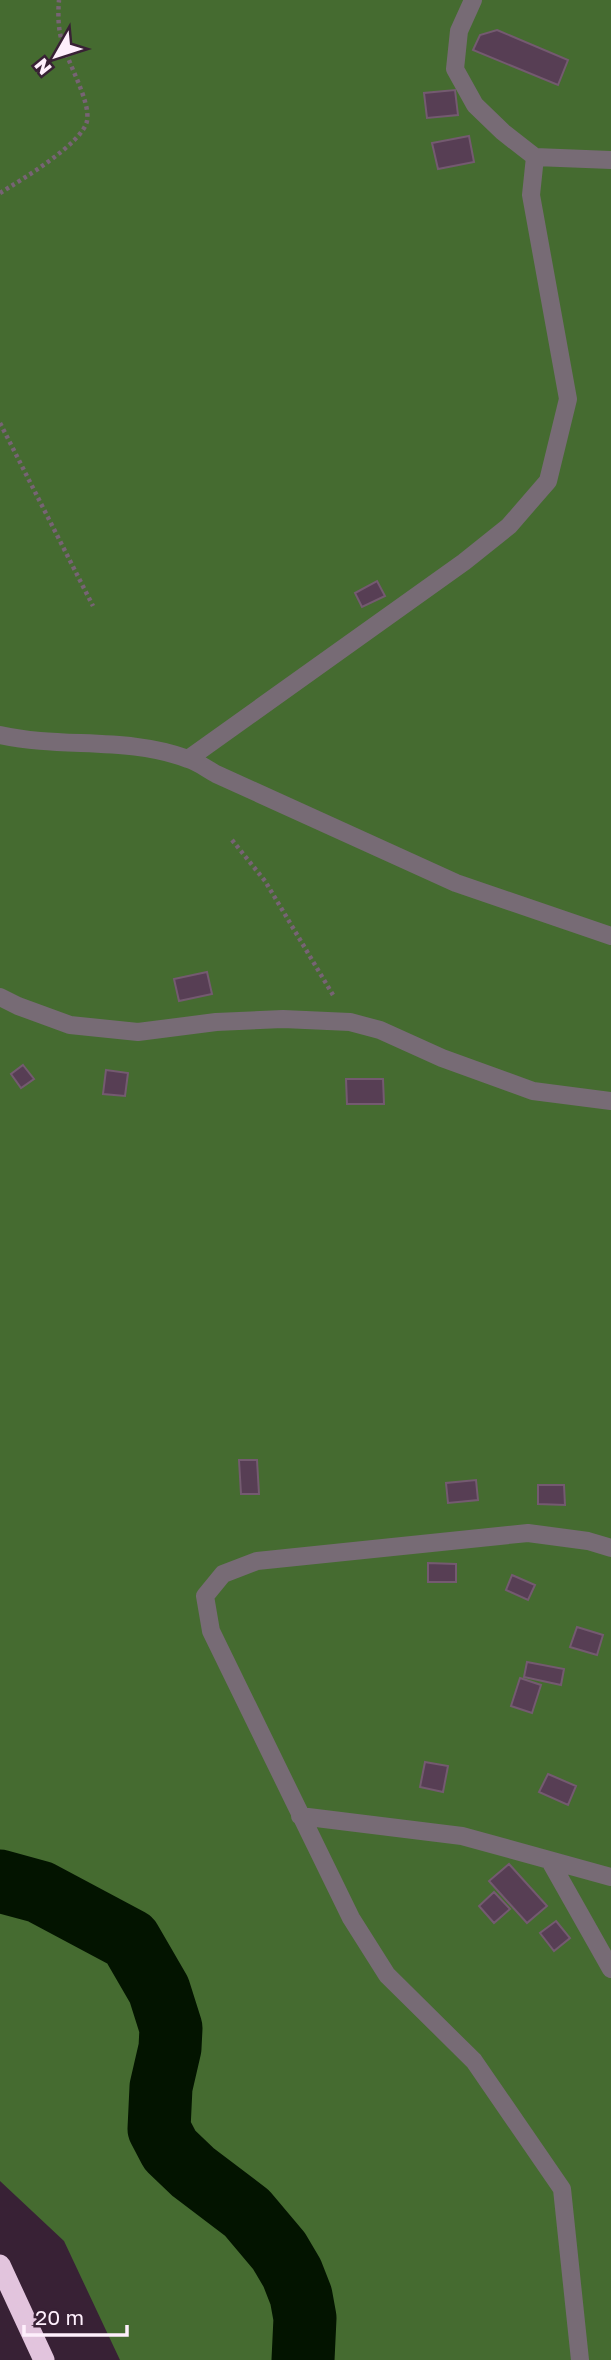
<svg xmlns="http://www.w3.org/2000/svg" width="611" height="2360" font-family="'Golos Text',sans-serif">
<rect width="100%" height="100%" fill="#382135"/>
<path fill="#456b30" d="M 0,0 L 611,0 L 611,2360 L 120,2360 L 64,2241 L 0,2181 Z"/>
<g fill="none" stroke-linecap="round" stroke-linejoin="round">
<path stroke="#031400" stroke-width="63" d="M 0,1881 L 40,1892 L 130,1940 L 159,1990 L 171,2028 L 170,2048 L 161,2087 L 159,2129 L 170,2150 L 193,2172 L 247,2213 L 279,2251 L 292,2273 L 301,2296 L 305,2318 L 303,2360"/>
</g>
<path fill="#573e54" stroke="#745a70" stroke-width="2" d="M 497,30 L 568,60 L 558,85 L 473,50 L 480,35 Z
M 455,90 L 458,115 L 427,118 L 424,93 Z
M 469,136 L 474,162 L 438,169 L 432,143 Z
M 377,581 L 385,596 L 362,607 L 355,593 Z
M 207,972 L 212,994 L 179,1001 L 174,979 Z
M 23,1065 L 34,1079 L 21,1088 L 11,1074 Z
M 106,1070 L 128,1073 L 125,1096 L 103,1094 Z
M 346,1079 L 383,1079 L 384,1104 L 347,1104 Z
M 239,1460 L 257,1460 L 259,1494 L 241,1494 Z
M 476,1480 L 478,1500 L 448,1503 L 446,1483 Z
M 538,1485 L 564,1485 L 565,1505 L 538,1504 Z
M 428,1563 L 456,1564 L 456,1582 L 428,1582 Z
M 512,1575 L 535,1585 L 528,1600 L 506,1590 Z
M 577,1627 L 603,1635 L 597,1655 L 570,1647 Z
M 527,1662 L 564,1669 L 561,1685 L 524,1677 Z
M 520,1678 L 541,1685 L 532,1713 L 511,1706 Z
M 425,1762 L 448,1766 L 443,1792 L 420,1787 Z
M 548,1774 L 576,1786 L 568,1805 L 539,1792 Z
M 509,1864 L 547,1906 L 527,1923 L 489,1881 Z
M 494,1892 L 510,1909 L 494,1923 L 479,1906 Z
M 556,1921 L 570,1938 L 554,1951 L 540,1933 Z"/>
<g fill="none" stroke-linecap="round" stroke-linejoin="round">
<path stroke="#776374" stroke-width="4.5" stroke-dasharray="3.5 3.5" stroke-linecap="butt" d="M 0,193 C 21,180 82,144 87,121 C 91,101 66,60 61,38 C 58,25 58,13 59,0
M 0,423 L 93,606
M 232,840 L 265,881 L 333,995"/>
<path stroke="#776b75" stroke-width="18" d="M 473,0 L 459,31 L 455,69 L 475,105 L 503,132 L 535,157 L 611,160
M 0,735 C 62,749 127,736 188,759 C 198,762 207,769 216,774 L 456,883 L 611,936
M 188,759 L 464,562 L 509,526 L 548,481 L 568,399 L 531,195 L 535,157
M 0,997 L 18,1006 L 70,1025 L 138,1032 L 216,1022 L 283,1019 L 350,1022 L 380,1030 L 442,1058 L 533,1091 L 611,1101
M 300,1816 L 462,1836 L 611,1877
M 550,1861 L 611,1969
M 580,2360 L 562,2189 L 474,2061 L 387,1975 L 351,1918 L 211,1631 L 205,1596 L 223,1574 L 257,1561 L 528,1533 L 588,1541 L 611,1548"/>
<path stroke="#e2c4dd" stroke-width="21" d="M 0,2265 L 44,2360"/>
</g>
<g transform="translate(56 56) rotate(231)" stroke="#382135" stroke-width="5" paint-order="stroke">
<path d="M0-5L12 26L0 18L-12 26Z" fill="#feeffc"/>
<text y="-10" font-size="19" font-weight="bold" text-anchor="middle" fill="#feeffc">N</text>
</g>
<path d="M24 2325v10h103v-10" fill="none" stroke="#feeffc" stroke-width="3.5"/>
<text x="35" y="2325" font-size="21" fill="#feeffc" stroke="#382135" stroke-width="5" paint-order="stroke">20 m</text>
</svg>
